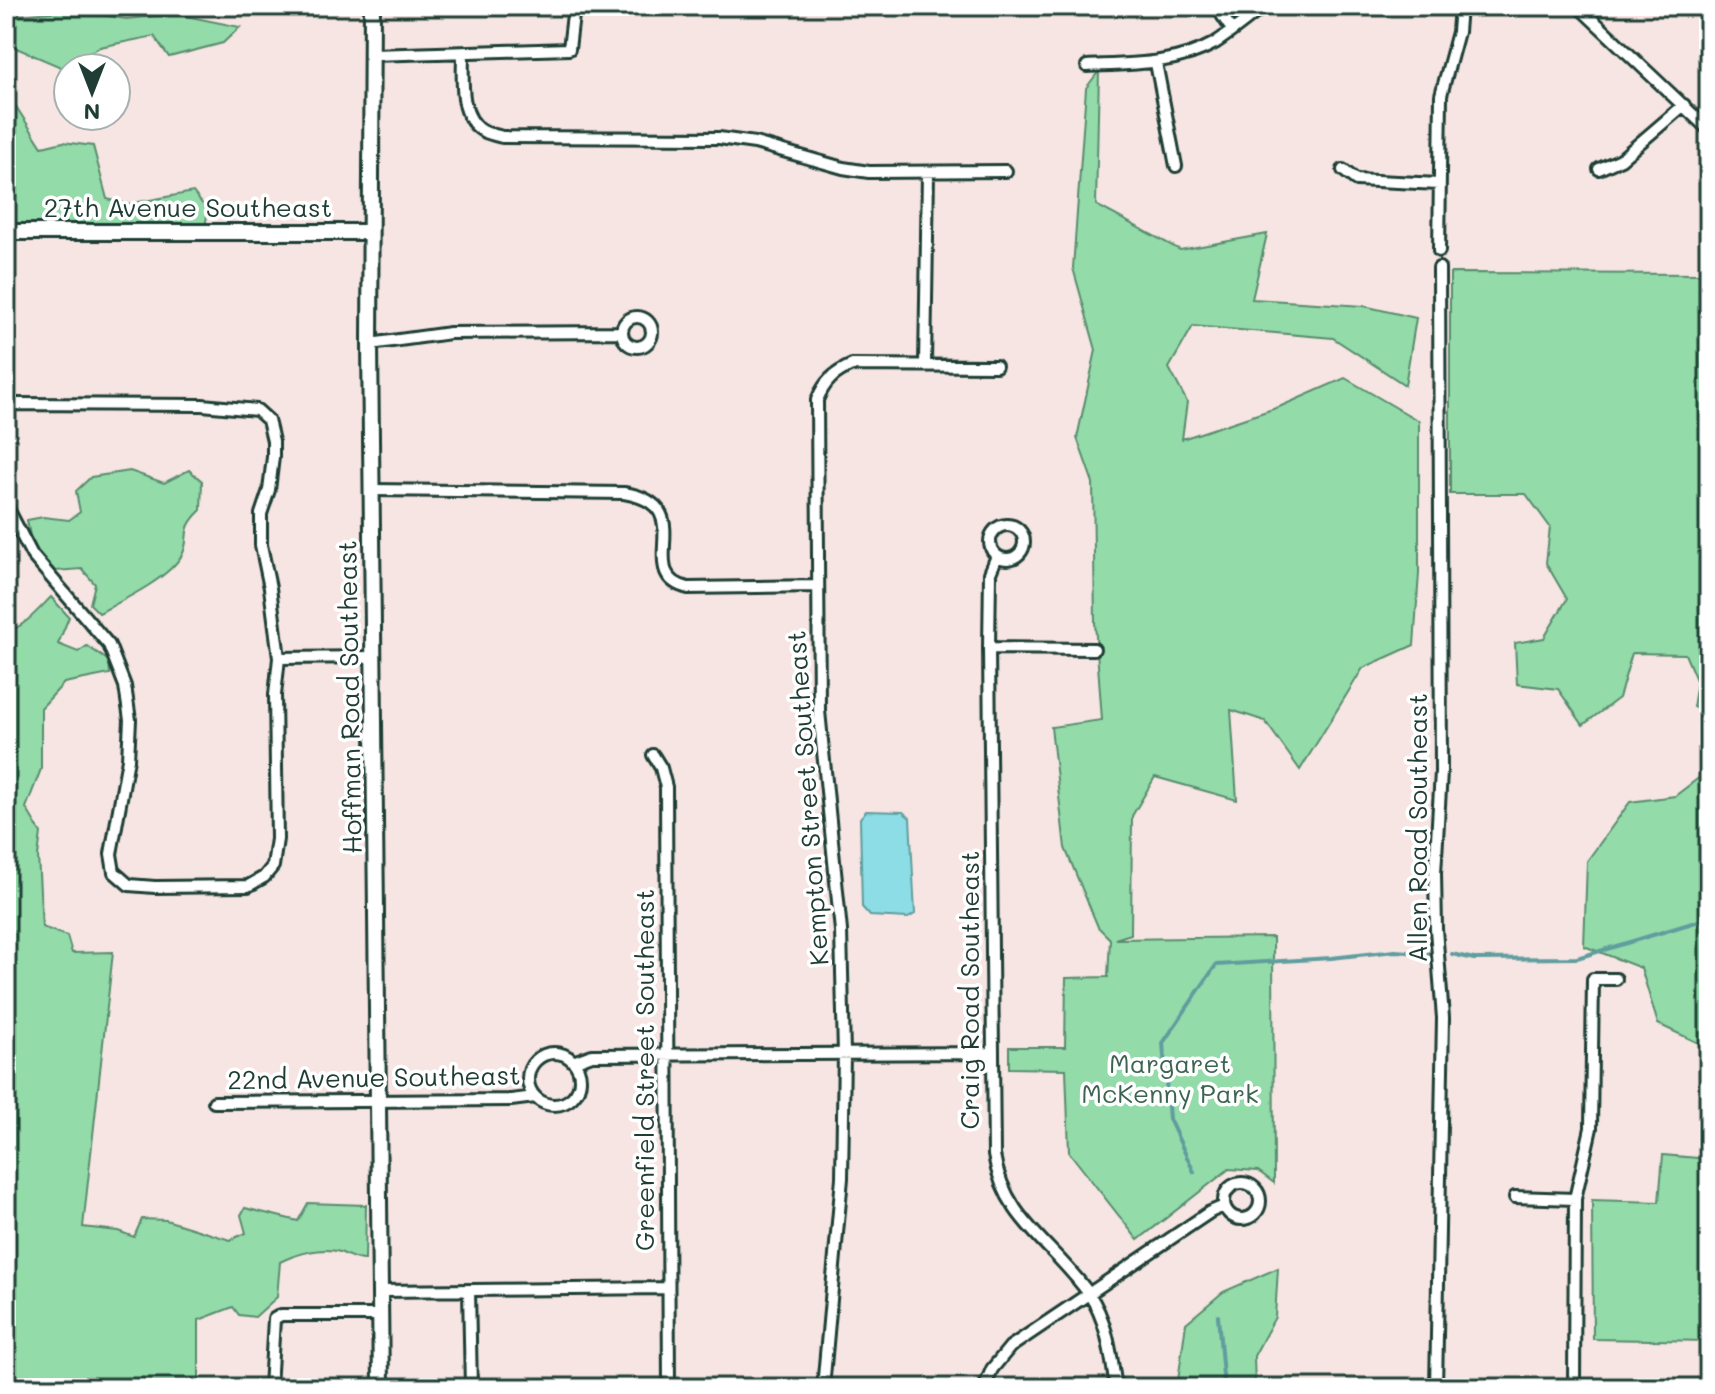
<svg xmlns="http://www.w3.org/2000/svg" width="1715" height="1394" font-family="Mali,sans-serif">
<rect width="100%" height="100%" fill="#f6e5e2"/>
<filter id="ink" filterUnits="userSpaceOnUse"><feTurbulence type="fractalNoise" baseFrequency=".0125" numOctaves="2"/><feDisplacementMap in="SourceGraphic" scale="16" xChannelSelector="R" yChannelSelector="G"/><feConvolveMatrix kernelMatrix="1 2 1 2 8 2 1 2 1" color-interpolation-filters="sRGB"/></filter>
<g filter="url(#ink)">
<path fill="#93dba9" stroke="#598c6e" stroke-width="2" d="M 6,6 L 15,6 L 20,15 L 71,10 L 126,19 L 176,14 L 240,27 L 223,43 L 169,57 L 154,36 L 100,47 L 63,68 L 14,47 L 6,64 Z
M 1099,71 L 1096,205 L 1180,250 L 1267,234 L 1252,299 L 1364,306 L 1416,318 L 1405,385 L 1333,338 L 1193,326 L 1169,368 L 1187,402 L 1182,439 L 1279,407 L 1345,378 L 1419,421 L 1419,573 L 1414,645 L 1363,668 L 1300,770 L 1265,721 L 1231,710 L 1237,800 L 1155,777 L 1132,816 L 1131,934 L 1115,939 L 1273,937 L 1274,1183 L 1258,1171 L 1229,1169 L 1138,1240 L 1069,1152 L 1066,1069 L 1009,1068 L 1009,1047 L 1065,1047 L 1066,978 L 1108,977 L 1110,939 L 1098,927 L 1065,848 L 1051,727 L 1102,720 L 1095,623 L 1093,483 L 1077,438 L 1096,350 L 1073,268 L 1086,88 Z
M 6,91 L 42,147 L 63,142 L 93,146 L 107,199 L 128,204 L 193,192 L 208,211 L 204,232 L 6,232 Z
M 1450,273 L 1709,274 L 1709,715 L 1693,707 L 1697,682 L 1685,654 L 1632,653 L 1619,698 L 1583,725 L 1558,689 L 1517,684 L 1515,643 L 1544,638 L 1567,599 L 1546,563 L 1550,527 L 1526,494 L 1450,494 Z
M 189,470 L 202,481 L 201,510 C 178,532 192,536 182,555 C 168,579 123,600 99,613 L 90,604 L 95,584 L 82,569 L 55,571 L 32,547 L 27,520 L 43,517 L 69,520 L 80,512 L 76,491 L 91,477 L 130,471 L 164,483 Z
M 51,597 L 69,617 L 58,644 L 78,652 L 87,646 L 109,661 L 110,674 L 64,683 L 41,708 L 41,769 L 26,808 L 41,833 L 38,856 L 42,927 L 67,936 L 72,953 L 113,952 L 83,1227 L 118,1231 L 134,1237 L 142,1219 L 166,1220 L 230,1240 L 246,1233 L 241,1215 L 245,1208 L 298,1221 L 308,1203 L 366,1205 L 365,1260 C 353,1260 350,1256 340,1252 C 322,1246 296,1254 280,1262 L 277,1297 L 255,1317 L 239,1315 L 233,1307 L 199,1320 L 199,1388 L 6,1388 L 6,632 C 23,628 39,609 51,597 Z
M 1709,770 L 1709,1048 L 1658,1024 L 1641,968 L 1584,946 L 1587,861 L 1630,802 L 1675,796 Z
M 1663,1155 L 1709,1159 L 1709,1341 L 1593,1339 L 1592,1200 L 1659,1202 Z
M 1278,1268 L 1275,1317 L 1254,1356 L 1255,1388 L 1177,1388 L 1186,1323 L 1223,1292 Z"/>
<path fill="#8cdde5" stroke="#609d9e" stroke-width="2" d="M 866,811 L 903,812 L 910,818 L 915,914 L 908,918 L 870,916 L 862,907 L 860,818 Z"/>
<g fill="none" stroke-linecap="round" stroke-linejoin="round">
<path stroke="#609d9e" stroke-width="4" d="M 1452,954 L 1474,959 L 1577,958 L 1709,918
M 1194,1172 L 1169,1119 L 1163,1043 L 1216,965 L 1331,958 L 1395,951 L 1433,954
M 1218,1316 L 1224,1388"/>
<g stroke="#1f3d34" stroke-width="16">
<path id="street" d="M 1216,6 L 1232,30
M 1578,6 L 1709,130
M 463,53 C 463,77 458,117 483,131 C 488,134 496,135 502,137 L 719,138 L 755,143 L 843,168 L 869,172 L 1006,171
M 372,55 L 569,49 L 574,6
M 1156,63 L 1176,166
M 1087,66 C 1129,64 1176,65 1215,43 C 1232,32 1248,18 1265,6
M 1599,169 L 1621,159 L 1684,105
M 1343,170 L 1356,180 L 1439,184
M 1439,251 L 1441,95 L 1458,32 L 1460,6
M622 332a15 15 0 1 1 30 0a15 15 0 1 1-30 0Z
M 370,344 L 450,333 L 621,332
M 925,365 L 928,173
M 6,407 L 14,404 L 202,405 L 257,410 L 268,420 L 273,441 L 273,457 L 269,490 L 261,514 L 261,545 L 270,588 L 279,658 L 275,695 L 277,839 L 273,866 L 264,877 L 248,886 L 155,887 L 129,885 L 114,872 L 111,854 L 128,759 L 130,720 L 125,686 L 109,645 L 32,555 L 6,505
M 372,490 L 624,493 C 703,506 631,574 688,588 L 817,586
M990 542a17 17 0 1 1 34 0a17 17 0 1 1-34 0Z
M 997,556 L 990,573 L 989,648 L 994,1155 C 1004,1220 1054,1244 1089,1294 C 1108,1322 1111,1356 1116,1388
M 989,648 L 1094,649
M 279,658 L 373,657
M 653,755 L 661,768 L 666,787 L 669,1388
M528 1079a26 26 0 1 1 52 0a26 26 0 1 1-52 0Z
M 573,1062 L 592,1055 L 993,1053
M 214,1102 L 511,1100 L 535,1097
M1224 1201a18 18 0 1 1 36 0a18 18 0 1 1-36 0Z
M 1515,1197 L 1575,1199
M 381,1291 L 668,1288
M 469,1291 L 471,1388
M 270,1388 L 274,1319 L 281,1315 L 381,1315
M 823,1388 L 842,1178 L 844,1054 L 841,931 L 819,711 L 817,400 C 825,381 834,373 852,365 L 996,366
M 984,1388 L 992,1369 L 1010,1347 L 1210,1212 L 1224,1206
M 1436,1388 L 1443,1018 L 1436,929 L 1435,873 L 1441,772 L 1439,268
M 1574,1388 L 1575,1199 L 1591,1128 L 1593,979 L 1616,979"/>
</g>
<g stroke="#1f3d34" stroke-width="20">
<path id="secondary" d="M 372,6 L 370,344 L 381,1388
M 6,232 L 370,232"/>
</g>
<use href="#street" stroke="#fff" stroke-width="10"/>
<use href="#secondary" stroke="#fff" stroke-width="14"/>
</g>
</g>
<g text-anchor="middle" stroke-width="7" stroke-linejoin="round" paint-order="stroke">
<g font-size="26" fill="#1f3d34" stroke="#fff">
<text x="188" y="217">27th Avenue Southeast</text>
<text transform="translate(350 697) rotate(-91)" y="9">Hoffman Road Southeast</text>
<text transform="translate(808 798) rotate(-94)" y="9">Kempton Street Southeast</text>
<text transform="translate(1418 828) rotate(-90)" y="9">Allen Road Southeast</text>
<text transform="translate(970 990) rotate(-90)" y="9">Craig Road Southeast</text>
<text transform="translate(645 1070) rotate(-90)" y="9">Greenfield Street Southeast</text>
<text transform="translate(374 1078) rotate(-1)" y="9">22nd Avenue Southeast</text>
</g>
<g font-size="26" fill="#3c6451" stroke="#fff">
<text x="1170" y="1073">Margaret<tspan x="1170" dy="30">McKenny Park</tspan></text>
</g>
</g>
<rect width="1715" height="1394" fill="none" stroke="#fff" stroke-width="32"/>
<rect x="16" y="16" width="1683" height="1362" fill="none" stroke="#1f3d34" stroke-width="3" filter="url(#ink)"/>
<g transform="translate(92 92) rotate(180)"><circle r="38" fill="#ffffff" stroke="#a5b1ae" stroke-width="2"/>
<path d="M0-6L14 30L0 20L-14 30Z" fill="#1f3d34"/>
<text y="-12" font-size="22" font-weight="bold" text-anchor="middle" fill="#1f3d34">N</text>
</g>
</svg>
